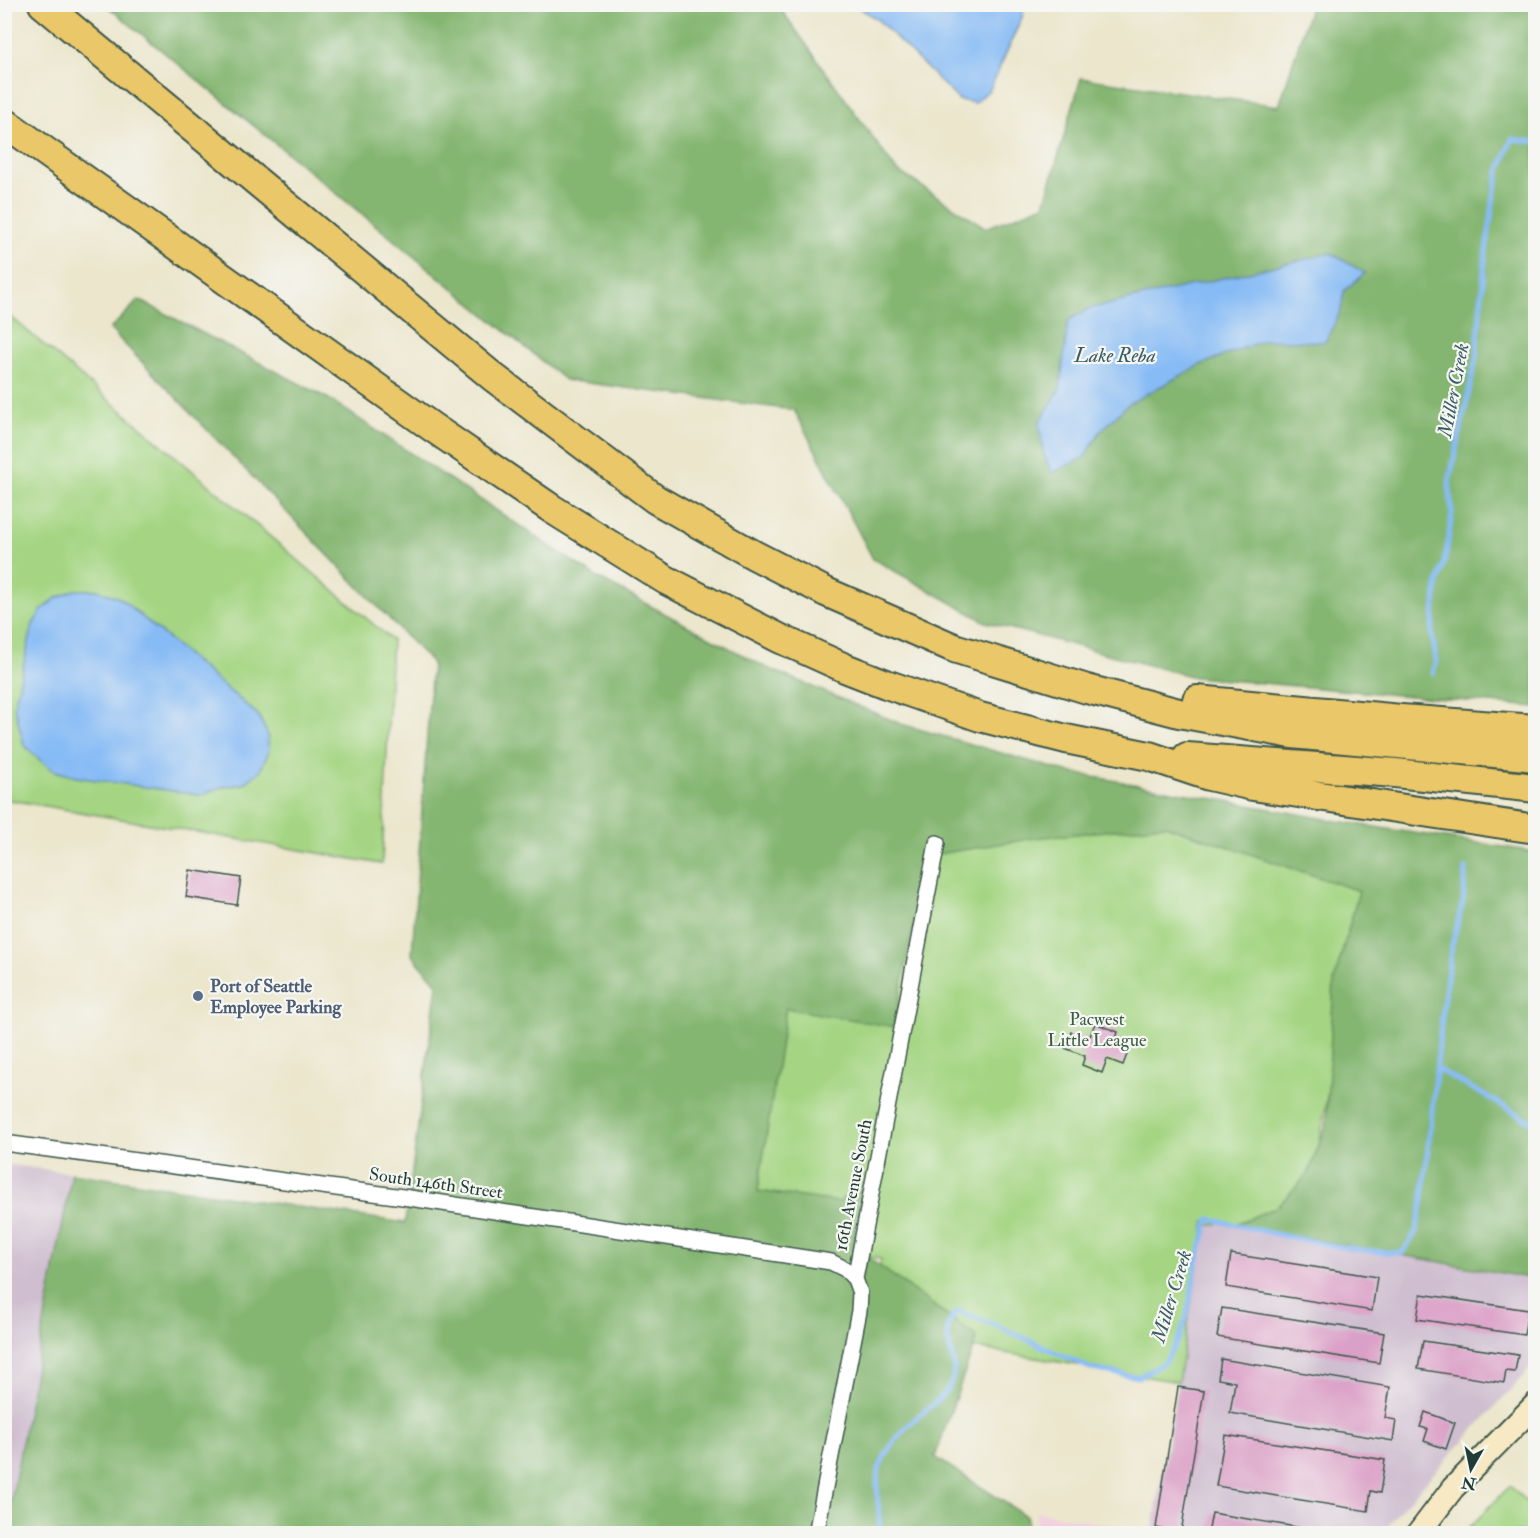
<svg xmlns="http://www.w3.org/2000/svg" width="1540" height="1538" font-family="'IM FELL Double Pica',serif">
<rect width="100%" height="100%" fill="#f6f6f2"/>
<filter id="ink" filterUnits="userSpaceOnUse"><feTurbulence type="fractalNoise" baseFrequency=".0167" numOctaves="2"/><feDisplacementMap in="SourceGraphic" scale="12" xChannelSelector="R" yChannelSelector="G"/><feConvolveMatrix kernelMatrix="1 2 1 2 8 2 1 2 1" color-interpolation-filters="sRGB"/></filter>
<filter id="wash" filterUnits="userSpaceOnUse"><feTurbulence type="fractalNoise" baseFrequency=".008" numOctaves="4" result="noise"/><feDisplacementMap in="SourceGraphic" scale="24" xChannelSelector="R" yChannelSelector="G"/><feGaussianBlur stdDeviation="1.35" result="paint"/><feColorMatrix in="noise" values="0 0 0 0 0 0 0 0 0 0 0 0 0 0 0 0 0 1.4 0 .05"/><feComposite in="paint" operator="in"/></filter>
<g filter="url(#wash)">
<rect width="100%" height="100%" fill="#ebe6cc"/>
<path fill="#f2d0e2" d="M 1037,1512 L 1154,1533 L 1034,1534 Z"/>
<path fill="#cfbed0" d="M 5,1164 L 72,1173 L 5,1534 Z
M 1205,1220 L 1535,1280 L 1535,1363 L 1400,1510 L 1382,1533 L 1152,1533 Z"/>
<path fill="#a5d583" stroke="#62895c" stroke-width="1.5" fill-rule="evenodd" d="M 4,311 L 392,640 L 382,864 L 5,799 ZM 97,590 L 120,599 L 258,715 L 244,784 L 222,787 L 201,795 Z
M 917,778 L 1367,853 L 1304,1237 L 1220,1223 L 1207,1226 L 1205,1222 L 1178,1382 L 869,1330 L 881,1259 L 741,1235 L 781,996 Z
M 1510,1486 L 1535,1510 L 1535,1533 L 1464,1533 Z"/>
<path fill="#84b671" stroke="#527a52" stroke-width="1.5" d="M 106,5 L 778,5 L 896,170 L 986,228 L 1044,205 L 1081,78 L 1279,106 L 1311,5 L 1535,5 L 1535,707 L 1194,677 L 986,622 L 873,559 L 794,410 L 565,380 Z
M 139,300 L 329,399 L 598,578 L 765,667 L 901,724 L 1067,772 L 1337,821 L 1535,852 L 1535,1279 L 1233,1225 L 1277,1207 L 1308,1174 L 1326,1126 L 1334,981 L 1359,891 L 1165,825 L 1035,838 L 926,856 L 894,1027 L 786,1008 L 758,1191 L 839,1202 L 854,1190 L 864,1192 L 852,1246 L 977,1337 L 935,1457 L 1027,1517 L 1027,1533 L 5,1534 L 72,1173 L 405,1223 L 437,984 L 412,955 L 432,663 L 110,329 Z"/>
<path fill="#87bbf5" stroke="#537c94" stroke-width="1.5" d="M 855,5 L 1024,5 L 1023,15 L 990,89 L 975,103 L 959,100 L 878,20 Z
M 1331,253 L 1365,273 L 1344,291 L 1341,311 L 1325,342 L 1265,340 L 1200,365 L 1128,404 L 1100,432 L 1084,458 L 1052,473 L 1043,452 L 1039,423 L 1060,389 L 1068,321 L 1088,309 Z
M 74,590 L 97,590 L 120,598 L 258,715 L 267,733 L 269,751 L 260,771 L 244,784 L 222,787 L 201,795 L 76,777 L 55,771 L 41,761 L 24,745 L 14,706 L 33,624 L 42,610 L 55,599 Z"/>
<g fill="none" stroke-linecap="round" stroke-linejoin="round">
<path stroke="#87bbf5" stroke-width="5" d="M 1433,673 L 1436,660 L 1432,632 L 1437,587 L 1446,554 L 1452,514 L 1449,482 L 1476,359 L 1485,259 L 1494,196 L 1499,172 L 1512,139 L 1536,142
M 1437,1069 L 1536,1124
M 880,1534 C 880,1517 875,1488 878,1473 C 883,1453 898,1435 914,1420 C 928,1407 948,1397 953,1376 C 959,1349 934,1337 957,1311 L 1000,1327 L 1092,1369 L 1138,1377 L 1165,1362 L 1179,1338 L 1187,1315 L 1197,1261 L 1209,1219 C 1272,1232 1337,1251 1402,1253 L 1416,1232 L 1422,1205 L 1444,998 L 1452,945 L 1463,902 L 1466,868"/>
</g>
<g id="blocks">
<path fill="#dba0c7" d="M 190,870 L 241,878 L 237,905 L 186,897 Z
M 1095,1023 L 1118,1032 L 1116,1039 L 1131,1044 L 1123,1065 L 1107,1059 L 1102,1073 L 1082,1065 L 1085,1056 L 1065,1048 L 1071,1032 L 1089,1039 Z
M 1231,1254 L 1377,1277 L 1372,1311 L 1226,1287 Z
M 1421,1294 L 1528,1310 L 1524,1335 L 1417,1319 Z
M 1222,1308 L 1384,1333 L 1379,1363 L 1217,1337 Z
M 1423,1341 L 1518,1355 L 1515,1372 L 1506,1371 L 1504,1383 L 1418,1369 Z
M 1221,1359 L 1390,1387 L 1385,1418 L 1396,1420 L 1393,1441 L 1230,1413 L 1235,1382 L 1218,1379 Z
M 1178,1387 L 1204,1391 L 1181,1533 L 1156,1528 Z
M 1425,1412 L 1455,1423 L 1446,1449 L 1424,1441 L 1428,1429 L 1420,1427 Z
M 1225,1435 L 1385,1460 L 1380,1493 L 1371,1491 L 1368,1511 L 1216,1486 Z
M 1212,1513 L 1326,1532 L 1326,1534 L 1208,1534 Z"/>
</g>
</g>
<g filter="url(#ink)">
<use href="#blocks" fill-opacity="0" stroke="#3e564b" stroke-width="1.5"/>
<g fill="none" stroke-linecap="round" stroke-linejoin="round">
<g stroke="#3e564b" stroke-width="18">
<path id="street" d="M 4,1143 L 403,1197 L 831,1262 L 845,1269 L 855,1279
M 816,1534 L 859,1311 L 860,1293 L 855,1279 L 937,843"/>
</g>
<g stroke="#3e564b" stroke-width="26">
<path id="secondary" d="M 1418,1534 L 1453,1488 L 1536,1404"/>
</g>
<g stroke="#3e564b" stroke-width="32">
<path id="highway" d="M 43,4 L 493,377 L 655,499 L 754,555 L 826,592 L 954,648 L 1087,689 L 1179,713 L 1292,734 L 1536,757
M 4,122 L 432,427 L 552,509 L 666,580 L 781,639 L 845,668 L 886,684 L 980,717 L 1066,739 L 1149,756 L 1209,776 L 1253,786 L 1536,829
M 1197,700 L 1401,719 L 1536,729
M 1187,757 L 1395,773 L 1536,788"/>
</g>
<use href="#street" stroke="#fff" stroke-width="15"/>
<use href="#secondary" stroke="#f7e9c3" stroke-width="22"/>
<use href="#highway" stroke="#eac769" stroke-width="28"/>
</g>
</g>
<circle fill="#5c6f8a" stroke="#f6f6f2" stroke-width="2" cx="198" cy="996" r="6"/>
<g text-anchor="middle" stroke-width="4.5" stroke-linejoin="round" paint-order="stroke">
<g font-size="18" font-weight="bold" fill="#4e5e75" stroke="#f6f6f2" text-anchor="start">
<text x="210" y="992">Port of Seattle<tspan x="210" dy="21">Employee Parking</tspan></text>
</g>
<g font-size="18" fill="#3a5b44" stroke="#f6f6f2">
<text x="1097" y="1025">Pacwest<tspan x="1097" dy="21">Little League</tspan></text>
</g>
<g font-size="18" fill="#1f3d34" stroke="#f6f6f2">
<text transform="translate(436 1183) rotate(8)" y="6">South 146th Street</text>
<text transform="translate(853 1185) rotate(-79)" y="6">16th Avenue South</text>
</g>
<g font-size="20" font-style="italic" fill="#395c64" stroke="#f6f6f2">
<text x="1115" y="362">Lake Reba</text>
<text transform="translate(1453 390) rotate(-79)" y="7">Miller Creek</text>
<text transform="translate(1171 1296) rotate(-73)" y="7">Miller Creek</text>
</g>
</g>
<rect width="1540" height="1538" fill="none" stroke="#f6f6f2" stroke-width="24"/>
<g transform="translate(1471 1469) rotate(189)" stroke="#f6f6f2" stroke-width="4.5" paint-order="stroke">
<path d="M0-4.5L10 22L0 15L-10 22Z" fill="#1f3d34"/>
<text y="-9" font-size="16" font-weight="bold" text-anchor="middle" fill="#1f3d34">N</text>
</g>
</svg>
